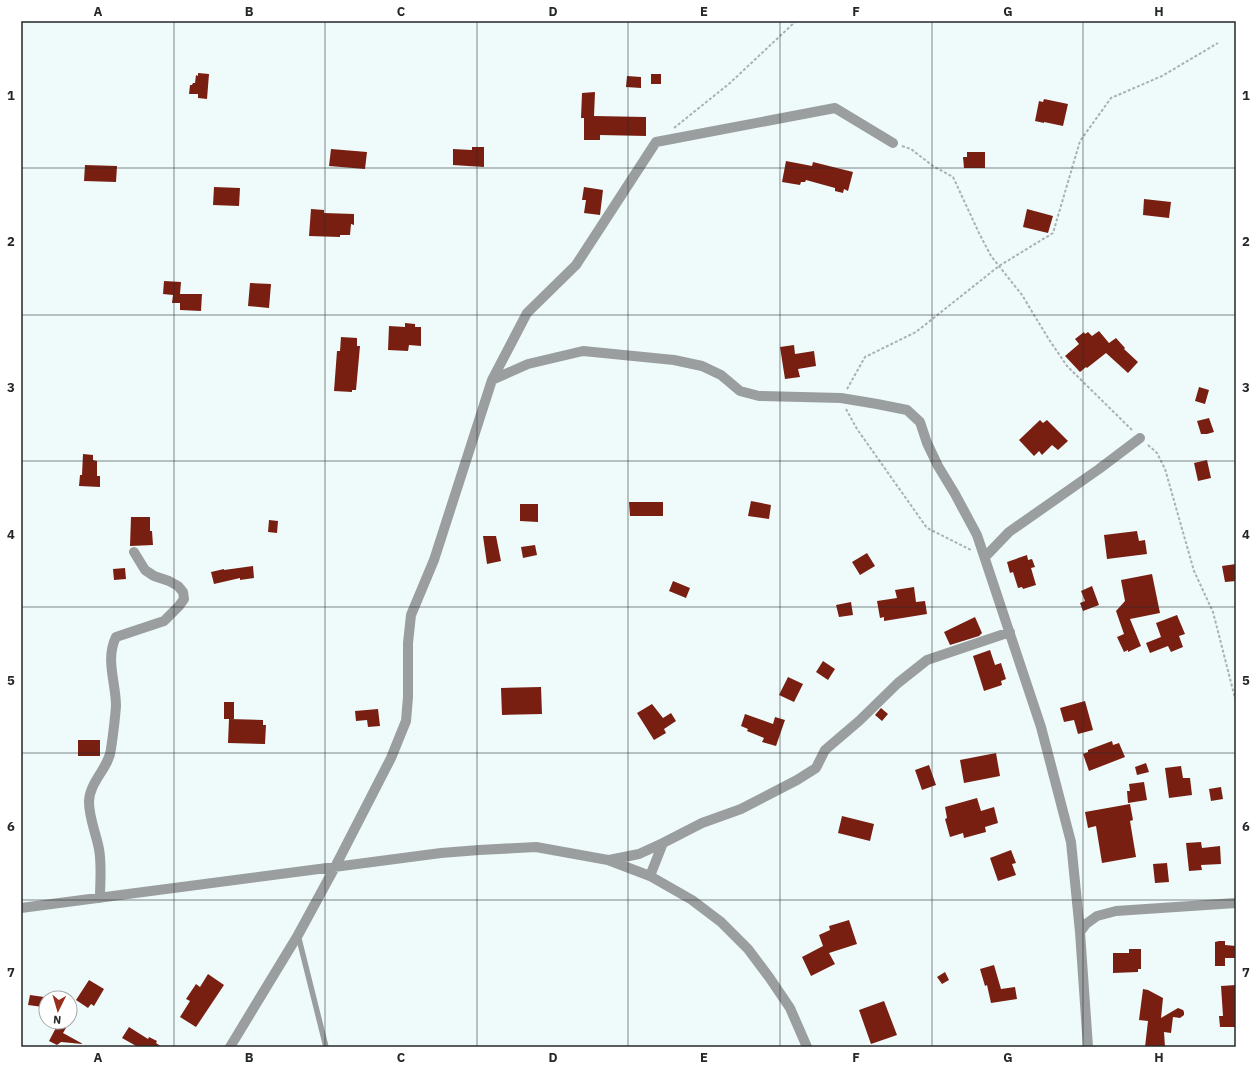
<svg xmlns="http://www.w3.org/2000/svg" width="1257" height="1068" font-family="'IBM Plex Sans',sans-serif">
<rect width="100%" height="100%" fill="#effafa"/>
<path fill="#781f12" d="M 198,73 L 209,74 L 207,99 L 198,98 L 198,94 L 189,94 L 190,85 L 192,85 L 193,83 L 195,83 L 196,75 L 198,76 Z
M 651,74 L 661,74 L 661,84 L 651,84 Z
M 627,76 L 641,77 L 641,88 L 626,87 Z
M 595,92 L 594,116 L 646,117 L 646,136 L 600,135 L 600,140 L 584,140 L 584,118 L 581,118 L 582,93 Z
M 1044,99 L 1068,104 L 1063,126 L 1044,122 L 1044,123 L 1035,121 L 1039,101 L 1043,102 Z
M 472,147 L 484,147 L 484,167 L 453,165 L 453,149 L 472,150 Z
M 331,149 L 367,152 L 365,169 L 329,166 Z
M 967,152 L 985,152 L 985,168 L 964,168 L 963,157 L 967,157 Z
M 786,161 L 812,166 L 813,162 L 853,172 L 848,191 L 844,189 L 843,193 L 835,191 L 835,188 L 806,180 L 805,182 L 801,182 L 800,185 L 782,182 Z
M 85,165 L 117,166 L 116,182 L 84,181 Z
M 214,187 L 240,188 L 239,206 L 213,205 Z
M 584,187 L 603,190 L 600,215 L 584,213 L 586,200 L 582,200 Z
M 1144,199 L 1171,202 L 1169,218 L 1143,215 Z
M 311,209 L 324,210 L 324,213 L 354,214 L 354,225 L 351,224 L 350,235 L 340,235 L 340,237 L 309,236 Z
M 1027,209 L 1053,216 L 1048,233 L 1023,227 Z
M 164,281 L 181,282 L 180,294 L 202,294 L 201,311 L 180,310 L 180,303 L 172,303 L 173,295 L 163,294 Z
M 250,283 L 271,284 L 269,308 L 248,306 Z
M 405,323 L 415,324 L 415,327 L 421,327 L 421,346 L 409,345 L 408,351 L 388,350 L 389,326 L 405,327 Z
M 1099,331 L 1109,343 L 1116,338 L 1125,348 L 1124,349 L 1138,362 L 1128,373 L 1106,353 L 1087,368 L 1086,367 L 1080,372 L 1065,356 L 1079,344 L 1075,339 L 1084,332 L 1085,334 L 1088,332 L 1092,336 Z
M 341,337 L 357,338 L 357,346 L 360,346 L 356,390 L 352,390 L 352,392 L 334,391 L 337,351 L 340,351 Z
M 794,345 L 795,354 L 814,351 L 816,366 L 798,369 L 800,377 L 785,379 L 780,347 Z
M 1199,387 L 1209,390 L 1205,404 L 1195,401 Z
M 1209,418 L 1214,432 L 1207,434 L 1201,434 L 1197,421 Z
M 1040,420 L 1043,423 L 1047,420 L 1068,441 L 1058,450 L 1052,445 L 1042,455 L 1039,451 L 1034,456 L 1019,440 Z
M 83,454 L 93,455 L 93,460 L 97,461 L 97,476 L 100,476 L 100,487 L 79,486 L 80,475 L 82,475 Z
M 1207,460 L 1211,478 L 1198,481 L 1194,463 Z
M 751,501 L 771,505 L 769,519 L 748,516 Z
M 629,502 L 663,502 L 663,516 L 630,516 Z
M 520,504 L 538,504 L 538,522 L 520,521 Z
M 131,517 L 150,517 L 150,531 L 152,531 L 153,545 L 130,546 Z
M 269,520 L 278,521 L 277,533 L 268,532 Z
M 1137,531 L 1139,541 L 1145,540 L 1147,554 L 1107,559 L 1104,535 Z
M 483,536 L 496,536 L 501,561 L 487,564 Z
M 535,545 L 537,555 L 523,558 L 521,547 Z
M 867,553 L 875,566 L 860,575 L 852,562 Z
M 1027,555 L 1028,560 L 1032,559 L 1035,567 L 1031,568 L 1036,585 L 1023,589 L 1022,587 L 1018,588 L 1013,572 L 1010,573 L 1007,562 Z
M 1236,564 L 1236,581 L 1225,582 L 1222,566 Z
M 253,566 L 254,578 L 240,580 L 240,578 L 214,584 L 211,572 L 224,569 L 224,570 Z
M 125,568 L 126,579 L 114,580 L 113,569 Z
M 1152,574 L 1160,613 L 1130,619 L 1141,646 L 1128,652 L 1128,650 L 1124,652 L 1117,637 L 1124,634 L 1116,611 L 1125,601 L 1121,580 Z
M 673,581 L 690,588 L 686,598 L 669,591 Z
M 1092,586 L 1099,605 L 1083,611 L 1080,603 L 1085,601 L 1081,591 Z
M 914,587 L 916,602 L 925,601 L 927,614 L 884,621 L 884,617 L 880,618 L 877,601 L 897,598 L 895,590 Z
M 851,602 L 853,615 L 839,617 L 836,605 Z
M 1177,615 L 1185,634 L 1179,636 L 1183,647 L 1171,652 L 1168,646 L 1150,653 L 1146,643 L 1161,637 L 1156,623 Z
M 975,617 L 982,633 L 979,636 L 950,645 L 944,632 Z
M 990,650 L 995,665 L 1001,663 L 1006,679 L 1001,681 L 1002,685 L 984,691 L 973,656 Z
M 823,661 L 835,669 L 828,680 L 816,672 Z
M 788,677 L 803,684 L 794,702 L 779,695 Z
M 541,687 L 542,714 L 502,715 L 501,688 Z
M 1085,701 L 1093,730 L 1078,734 L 1074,720 L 1064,722 L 1060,708 Z
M 224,702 L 234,702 L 234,719 L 224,719 Z
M 652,704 L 663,718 L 671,713 L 676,721 L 664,729 L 666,733 L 654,740 L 637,713 Z
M 881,708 L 888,714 L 882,721 L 875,715 Z
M 378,709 L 380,726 L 368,727 L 367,720 L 356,721 L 355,711 Z
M 745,714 L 773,724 L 775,717 L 785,720 L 776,746 L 762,742 L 764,738 L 747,731 L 748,729 L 741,726 Z
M 229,719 L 263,720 L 263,725 L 266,725 L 265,744 L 228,743 Z
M 78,740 L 100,740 L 100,756 L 78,756 Z
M 1112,741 L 1113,745 L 1119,743 L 1125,757 L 1089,771 L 1083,754 L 1088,752 L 1088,750 Z
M 996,753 L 1000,776 L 964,783 L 960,760 Z
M 1146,763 L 1149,772 L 1137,775 L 1135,767 Z
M 929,765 L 936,785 L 922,790 L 915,770 Z
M 1181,766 L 1183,778 L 1190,778 L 1192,795 L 1169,798 L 1165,768 Z
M 1144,782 L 1147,800 L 1128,803 L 1127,791 L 1130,791 L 1129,784 Z
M 1221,787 L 1223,799 L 1211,801 L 1209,789 Z
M 977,798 L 981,811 L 994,807 L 998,823 L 985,827 L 986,832 L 964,838 L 963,833 L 950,837 L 945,819 L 947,818 L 945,807 Z
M 1130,804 L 1133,820 L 1130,821 L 1136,857 L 1102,863 L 1096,826 L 1088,828 L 1085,812 Z
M 842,816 L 874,824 L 870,841 L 838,833 Z
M 1201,842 L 1202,848 L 1220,846 L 1221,864 L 1201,865 L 1202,870 L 1189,871 L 1186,843 Z
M 1011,850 L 1016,863 L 1012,864 L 1016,875 L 998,881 L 990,858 Z
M 1167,863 L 1169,882 L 1155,883 L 1153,864 Z
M 849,920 L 857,944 L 829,953 L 835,964 L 811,976 L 802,957 L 823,946 L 819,935 L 830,930 L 829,926 Z
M 1219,941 L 1225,941 L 1225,945 L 1236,946 L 1236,958 L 1225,958 L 1225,966 L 1215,966 L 1215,942 Z
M 1129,949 L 1141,949 L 1141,969 L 1138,969 L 1138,972 L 1113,973 L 1113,953 L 1129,953 Z
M 994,965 L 1001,989 L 1015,987 L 1017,999 L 991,1003 L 987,985 L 985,986 L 980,969 Z
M 945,972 L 949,980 L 942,984 L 937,977 Z
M 208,974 L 224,985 L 196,1027 L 180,1017 L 190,1001 L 186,999 L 196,984 L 200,987 Z
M 89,980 L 104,989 L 94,1006 L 91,1004 L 88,1008 L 76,1000 Z
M 1236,985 L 1236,1027 L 1220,1027 L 1219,1016 L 1223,1016 L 1221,986 Z
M 1143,989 L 1148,990 L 1163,998 L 1161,1018 L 1178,1008 L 1183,1010 L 1184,1012 L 1184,1015 L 1180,1018 L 1173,1017 L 1171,1033 L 1164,1032 L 1165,1047 L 1145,1047 L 1148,1021 L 1139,1020 Z
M 30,995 L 44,997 L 43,1007 L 28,1005 Z
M 884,1001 L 897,1035 L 871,1044 L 859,1010 Z
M 58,1024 L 66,1028 L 63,1033 L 83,1044 L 61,1042 L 57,1045 L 49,1041 Z
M 129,1027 L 148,1039 L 149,1037 L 157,1041 L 156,1043 L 162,1047 L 138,1047 L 122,1038 Z"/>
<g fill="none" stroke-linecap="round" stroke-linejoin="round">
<path stroke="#a9b2b2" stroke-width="2" stroke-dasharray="3 2" stroke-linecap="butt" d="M 674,128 L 730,83 L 796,21
M 902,146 L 911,149 L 933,166 L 953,177 L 979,233 L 991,256 L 1022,295 L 1048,338 L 1067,366 L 1133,431
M 847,389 L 865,357 L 916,332 L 999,266 L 1053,233 L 1080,141 L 1111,98 L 1162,76 L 1218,43
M 846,409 L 857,429 L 927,528 L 971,550
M 1148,445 L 1157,453 L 1165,469 L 1194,571 L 1213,612 L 1236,702"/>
<path stroke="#9a9e9e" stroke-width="5.5" d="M 298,935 L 326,1047"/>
<path stroke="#9a9e9e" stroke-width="10" d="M 492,380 L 528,364 L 583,351 L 674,360 L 702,366 L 721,375 L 740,391 L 759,396 L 841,398 L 877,404 L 907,410 L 920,422 L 927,443 L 938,466 L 955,494 L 977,535 L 1041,727 L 1071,842 L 1080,932 L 1088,1047
M 985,557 L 1009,532 L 1099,469 L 1140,438
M 609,860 L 639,854 L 663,843 L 702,823 L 741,809 L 797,780 L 816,768 L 825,750 L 859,721 L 898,683 L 927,660 L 1010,632
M 650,876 L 663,843
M 100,898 C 100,882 102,865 99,849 C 96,833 89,818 89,802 C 89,782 109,768 111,749 C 113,735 115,720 116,706 C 116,683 105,659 116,637 L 164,621 L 179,606 L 184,599 L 183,592 L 178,586 L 169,581 L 154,576 L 145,570 L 134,552
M 21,908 L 441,853 L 479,850 L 536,847 L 608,860 L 650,876 L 692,900 L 721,922 L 748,949 L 769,977 L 790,1008 L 807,1047
M 1080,932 L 1086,924 L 1097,916 L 1116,911 L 1236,903
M 230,1047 L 298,935 L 335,867 L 391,758 L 406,721 L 408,697 L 408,643 L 411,615 L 434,560 L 492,380 L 527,313 L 576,265 L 656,142 L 835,108 L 893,143"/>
</g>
<path fill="none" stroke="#252829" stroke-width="1" stroke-opacity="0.55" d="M 174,21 L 174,1047M 325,21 L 325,1047M 477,21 L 477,1047M 628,21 L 628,1047M 780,21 L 780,1047M 932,21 L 932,1047M 1083,21 L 1083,1047M 21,168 L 1236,168M 21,315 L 1236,315M 21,461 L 1236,461M 21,607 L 1236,607M 21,753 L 1236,753M 21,900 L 1236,900"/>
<rect width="1257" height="1068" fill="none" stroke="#ffffff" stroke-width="44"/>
<g transform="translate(58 1010) rotate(185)"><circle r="19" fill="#ffffff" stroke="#a8a9a9"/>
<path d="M0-3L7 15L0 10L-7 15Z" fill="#982f1e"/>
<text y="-6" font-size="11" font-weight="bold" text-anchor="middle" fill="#252829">N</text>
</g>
<rect x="22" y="22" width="1213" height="1024" fill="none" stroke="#252829" stroke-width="1.5"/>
<g font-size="13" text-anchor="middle" font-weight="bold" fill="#252829">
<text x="98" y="16">A</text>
<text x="249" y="16">B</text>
<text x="401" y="16">C</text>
<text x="553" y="16">D</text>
<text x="704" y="16">E</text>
<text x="856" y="16">F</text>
<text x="1008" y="16">G</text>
<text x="1159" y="16">H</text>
<text x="11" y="100">1</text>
<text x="1246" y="100">1</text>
<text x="11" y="246">2</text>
<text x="1246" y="246">2</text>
<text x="11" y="392">3</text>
<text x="1246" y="392">3</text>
<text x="11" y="539">4</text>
<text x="1246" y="539">4</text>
<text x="11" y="685">5</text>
<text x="1246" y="685">5</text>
<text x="11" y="831">6</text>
<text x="1246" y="831">6</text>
<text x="11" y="977">7</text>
<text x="1246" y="977">7</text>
<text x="98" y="1062">A</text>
<text x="249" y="1062">B</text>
<text x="401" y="1062">C</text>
<text x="553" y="1062">D</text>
<text x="704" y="1062">E</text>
<text x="856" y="1062">F</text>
<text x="1008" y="1062">G</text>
<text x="1159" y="1062">H</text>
</g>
</svg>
